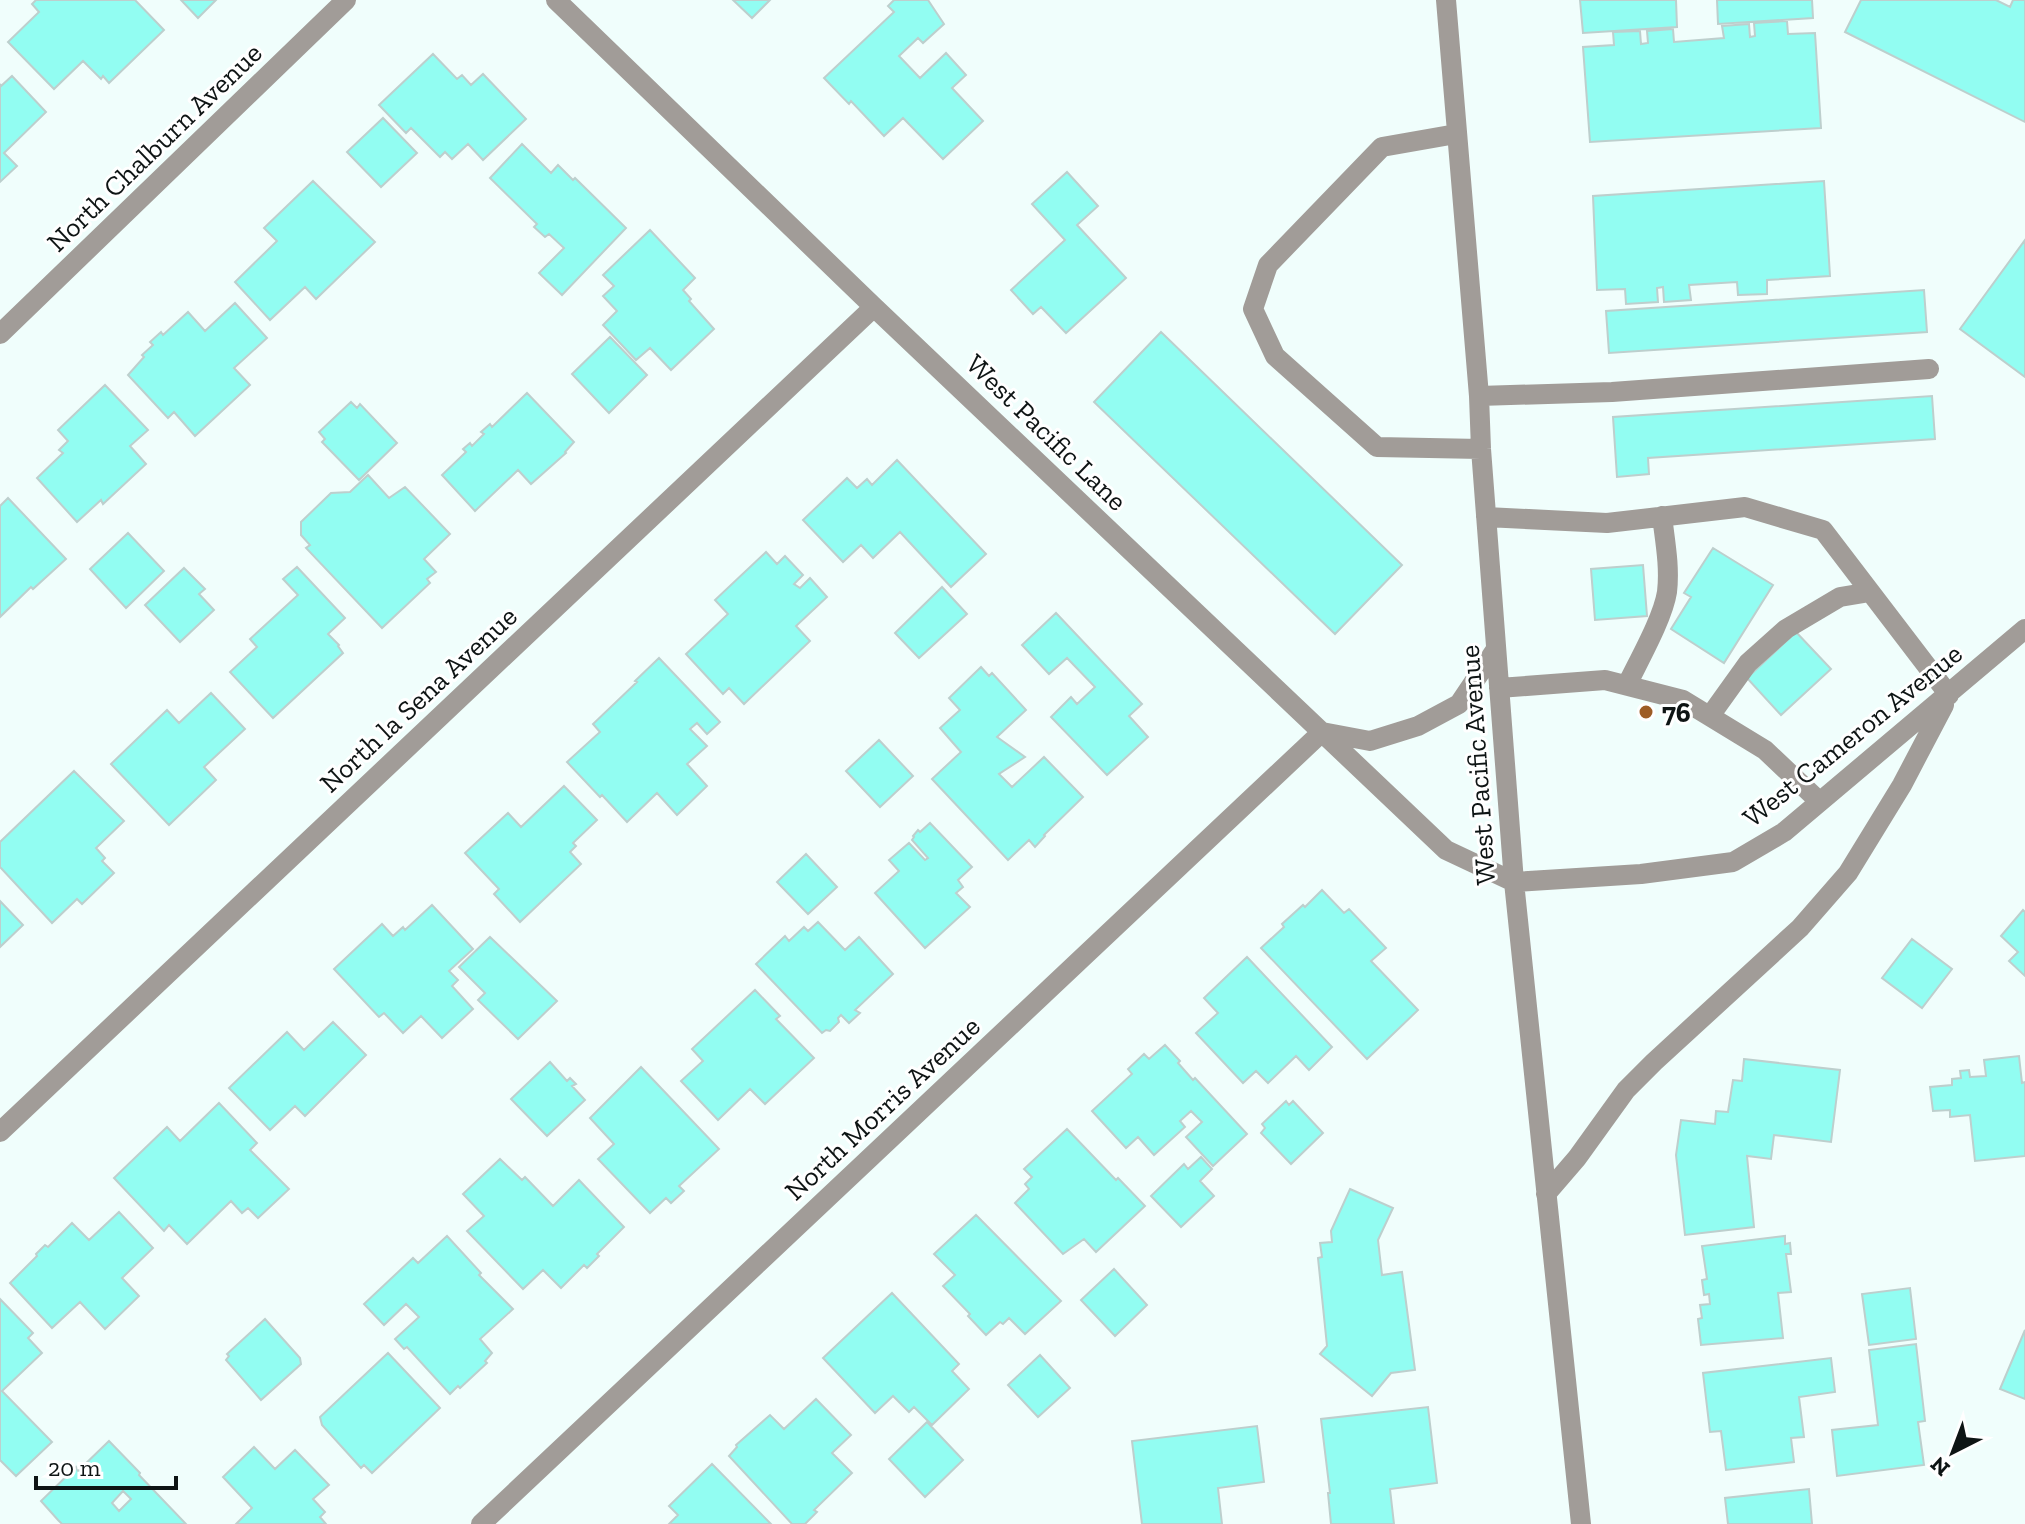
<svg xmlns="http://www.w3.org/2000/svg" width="2025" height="1524" font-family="'Zilla Slab',serif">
<rect width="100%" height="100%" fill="#f0fefc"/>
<path fill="#92fdf2" stroke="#bdcfcd" stroke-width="2" fill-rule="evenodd" d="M 36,0 L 135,0 L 164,30 L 109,83 L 103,76 L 101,79 L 83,61 L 54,89 L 8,42 L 39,12 L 32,4 Z
M 181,0 L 216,0 L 198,18 Z
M 733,0 L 770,0 L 752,18 Z
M 894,0 L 928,0 L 944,24 L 923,43 L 918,38 L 899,56 L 920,78 L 946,53 L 966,75 L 952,88 L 983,121 L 943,159 L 903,118 L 884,136 L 851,101 L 849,104 L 824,78 L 894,12 L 888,6 Z
M 1580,0 L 1676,0 L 1677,27 L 1583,33 Z
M 1717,0 L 1812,0 L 1813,18 L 1718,24 Z
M 1861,0 L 1996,0 L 2010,7 L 2013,0 L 2025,0 L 2025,122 L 1845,32 Z
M 1787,21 L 1788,34 L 1815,33 L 1821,128 L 1590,142 L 1583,47 L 1614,45 L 1613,32 L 1640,31 L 1641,44 L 1648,43 L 1647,31 L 1673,29 L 1674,42 L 1724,38 L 1722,26 L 1749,24 L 1750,37 L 1755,36 L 1754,23 Z
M 433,54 L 457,79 L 462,75 L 471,85 L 483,74 L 526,119 L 483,160 L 468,144 L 452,159 L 445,152 L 440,157 L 411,128 L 406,133 L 379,105 Z
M 12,76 L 46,112 L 4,153 L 17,166 L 0,182 L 0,84 L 1,86 Z
M 383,118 L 417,153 L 381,187 L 347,152 Z
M 522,144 L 551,173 L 558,165 L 573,180 L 575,178 L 626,228 L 562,295 L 539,273 L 564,248 L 549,234 L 545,237 L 534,227 L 537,224 L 490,178 Z
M 1067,172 L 1098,206 L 1077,225 L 1126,278 L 1066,333 L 1041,307 L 1033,314 L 1011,290 L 1065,240 L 1032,204 Z
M 313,181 L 375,242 L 316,299 L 305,287 L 270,320 L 235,282 L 277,241 L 264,228 Z
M 1824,181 L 1830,276 L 1767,280 L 1767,294 L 1738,295 L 1737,282 L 1689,285 L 1691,300 L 1664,302 L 1663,287 L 1657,288 L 1658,302 L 1626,304 L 1625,289 L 1597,290 L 1593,196 Z
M 650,230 L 695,278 L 683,290 L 691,299 L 689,301 L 714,329 L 671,370 L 650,348 L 636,360 L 603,325 L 617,311 L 603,296 L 614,286 L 603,275 Z
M 2025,240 L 2025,377 L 1960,329 Z
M 1924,290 L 1927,332 L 1609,353 L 1606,311 Z
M 235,303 L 267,338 L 234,368 L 250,385 L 195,436 L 174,412 L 168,418 L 128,375 L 144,357 L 142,355 L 153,345 L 150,342 L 161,332 L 163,335 L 188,312 L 205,331 Z
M 1161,332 L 1402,565 L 1335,634 L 1094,402 Z
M 610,337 L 647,375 L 609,413 L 572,374 Z
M 105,385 L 148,430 L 130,446 L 146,464 L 103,504 L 101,500 L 77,522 L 37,478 L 63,453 L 59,450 L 68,441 L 58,430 Z
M 527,393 L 574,442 L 565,452 L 566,453 L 531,484 L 518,470 L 475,511 L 442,475 L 466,452 L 463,449 L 470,443 L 472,446 L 484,434 L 481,432 L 490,424 L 492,427 Z
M 1932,396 L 1935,439 L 1648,458 L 1649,474 L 1617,477 L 1613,417 Z
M 351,402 L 357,408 L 360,404 L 397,443 L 359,480 L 322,442 L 325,439 L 319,432 Z
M 897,460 L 986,554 L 951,587 L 900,532 L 873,558 L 861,545 L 843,562 L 803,520 L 847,478 L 857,488 L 867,479 L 872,485 Z
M 368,475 L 389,498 L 405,487 L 450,534 L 424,559 L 436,572 L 427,579 L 430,583 L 382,628 L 306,548 L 310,545 L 301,535 L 301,522 L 331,493 L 350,492 Z
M 8,498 L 66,559 L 33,589 L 31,587 L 0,617 L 0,506 Z
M 128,533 L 164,571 L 126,608 L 90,569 Z
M 1713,548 L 1773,585 L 1724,663 L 1671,629 L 1691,597 L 1684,593 Z
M 766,552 L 777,564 L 785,556 L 803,575 L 794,584 L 800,588 L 810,578 L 827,597 L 796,626 L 810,641 L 744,704 L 729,688 L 723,694 L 686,654 L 728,614 L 715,600 Z
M 1643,565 L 1647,616 L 1595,620 L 1591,569 Z
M 297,567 L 345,618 L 328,634 L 339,645 L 338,646 L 343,653 L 273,718 L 230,672 L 257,647 L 250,639 L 298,595 L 283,579 Z
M 184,568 L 205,589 L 199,594 L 214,610 L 180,642 L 145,605 Z
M 942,587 L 967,614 L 919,658 L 895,633 Z
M 1056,613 L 1142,704 L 1129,716 L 1148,737 L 1107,775 L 1051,717 L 1071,697 L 1077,704 L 1095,687 L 1067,658 L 1049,674 L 1022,645 Z
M 1796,632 L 1831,669 L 1781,715 L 1747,678 Z
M 659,658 L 720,722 L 707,734 L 697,723 L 690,729 L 707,746 L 687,764 L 707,786 L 677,815 L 657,793 L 627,822 L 602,795 L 600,797 L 567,762 L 600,732 L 593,724 L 637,682 L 635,681 Z
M 981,667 L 989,676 L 992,673 L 1026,710 L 997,737 L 1025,757 L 999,774 L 1012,787 L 1044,757 L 1083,797 L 1044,835 L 1045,836 L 1035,847 L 1029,840 L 1008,860 L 932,779 L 961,752 L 940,728 L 960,710 L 949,698 Z
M 211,693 L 245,729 L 204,767 L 216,780 L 169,825 L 111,764 L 167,710 L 179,723 Z
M 879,740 L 913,776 L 880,807 L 846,771 Z
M 74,771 L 124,821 L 96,848 L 105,858 L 102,861 L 114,873 L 82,904 L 77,899 L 52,923 L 0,867 L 0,842 Z
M 564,786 L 597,820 L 573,843 L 576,846 L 570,852 L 581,864 L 520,922 L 494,894 L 499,889 L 465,853 L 508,813 L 521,827 Z
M 930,823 L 972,867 L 958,880 L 963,887 L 956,893 L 970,907 L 925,948 L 875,893 L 899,871 L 889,860 L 909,843 L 925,860 L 928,858 L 912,840 L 914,837 L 913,836 L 918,830 L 920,832 Z
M 806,854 L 837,887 L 808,914 L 777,882 Z
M 1322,890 L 1344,913 L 1349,909 L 1386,948 L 1371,961 L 1418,1010 L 1367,1059 L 1261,948 L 1284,927 L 1282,924 L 1303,905 L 1305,907 Z
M 0,901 L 23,925 L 0,947 Z
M 432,905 L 473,949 L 449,971 L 458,980 L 452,986 L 473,1009 L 442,1038 L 421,1016 L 403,1033 L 384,1013 L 379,1017 L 334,969 L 382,924 L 393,936 L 403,927 L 405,930 Z
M 2023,910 L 2025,912 L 2025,976 L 2009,961 L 2018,952 L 2001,936 Z
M 818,922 L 845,950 L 859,937 L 893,974 L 855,1010 L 860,1013 L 849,1023 L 841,1015 L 838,1018 L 839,1022 L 830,1031 L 826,1030 L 822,1033 L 756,964 L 785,936 L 789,941 L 804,927 L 808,931 Z
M 490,937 L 557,1001 L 518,1039 L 478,1000 L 485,993 L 459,967 Z
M 1912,939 L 1952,969 L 1922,1008 L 1882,978 Z
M 1247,957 L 1332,1047 L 1309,1070 L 1296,1056 L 1268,1083 L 1256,1071 L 1243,1083 L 1196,1033 L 1218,1013 L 1204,998 Z
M 755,990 L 780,1016 L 776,1019 L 814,1058 L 765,1104 L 750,1089 L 718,1120 L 681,1081 L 703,1061 L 692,1049 Z
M 333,1022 L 366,1055 L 305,1116 L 295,1106 L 270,1130 L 229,1088 L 287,1032 L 304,1050 Z
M 1165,1045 L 1180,1061 L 1178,1063 L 1193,1080 L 1195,1078 L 1247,1134 L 1213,1166 L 1186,1137 L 1202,1122 L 1191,1111 L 1180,1121 L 1185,1127 L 1154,1155 L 1138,1137 L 1126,1148 L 1092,1111 L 1132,1074 L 1128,1069 L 1144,1054 L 1149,1059 Z
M 2019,1056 L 2022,1083 L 2025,1082 L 2025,1156 L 1975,1161 L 1970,1115 L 1950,1117 L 1950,1110 L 1933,1111 L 1930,1087 L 1952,1085 L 1952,1079 L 1961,1078 L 1960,1071 L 1969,1070 L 1970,1077 L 1986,1076 L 1984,1060 Z
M 1744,1059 L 1840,1070 L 1831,1142 L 1774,1135 L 1771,1159 L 1747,1156 L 1754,1227 L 1685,1235 L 1676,1155 L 1681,1120 L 1715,1124 L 1716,1111 L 1728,1112 L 1733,1080 L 1742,1081 Z
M 550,1062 L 567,1081 L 570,1078 L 576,1084 L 572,1086 L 585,1100 L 547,1136 L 511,1099 Z
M 641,1067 L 719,1149 L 679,1186 L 684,1191 L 671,1203 L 666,1198 L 650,1213 L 598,1159 L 614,1144 L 590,1118 Z
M 1286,1101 L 1289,1105 L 1293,1101 L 1323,1133 L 1291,1164 L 1261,1133 L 1265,1128 L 1262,1124 Z
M 219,1103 L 257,1143 L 250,1150 L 289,1189 L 258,1218 L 248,1208 L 242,1213 L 231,1201 L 187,1244 L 169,1225 L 164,1231 L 114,1178 L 167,1127 L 180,1141 Z
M 1067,1129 L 1116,1180 L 1118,1178 L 1145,1206 L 1096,1252 L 1084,1239 L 1063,1254 L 1015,1203 L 1029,1189 L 1025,1184 L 1032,1177 L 1024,1169 Z
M 1201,1157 L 1212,1169 L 1200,1181 L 1214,1196 L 1181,1227 L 1151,1196 L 1184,1164 L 1188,1169 Z
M 500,1159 L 522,1180 L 525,1177 L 553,1206 L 579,1180 L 624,1227 L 597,1254 L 599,1256 L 587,1268 L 584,1265 L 561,1288 L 543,1270 L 523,1289 L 467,1231 L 484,1216 L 463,1194 Z
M 1350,1189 L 1393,1208 L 1378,1240 L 1382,1275 L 1402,1272 L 1415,1370 L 1391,1373 L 1372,1396 L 1320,1354 L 1327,1346 L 1318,1258 L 1322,1257 L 1320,1243 L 1332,1242 L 1331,1231 Z
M 119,1212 L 153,1248 L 122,1278 L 139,1296 L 105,1329 L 80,1302 L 52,1328 L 10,1283 L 37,1256 L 36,1254 L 45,1245 L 48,1247 L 72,1223 L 89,1240 Z
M 976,1215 L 1061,1301 L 1025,1334 L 1009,1318 L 1003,1324 L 1000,1322 L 986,1335 L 968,1316 L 970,1314 L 943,1286 L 955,1275 L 934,1254 Z
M 447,1236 L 481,1273 L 479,1275 L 513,1309 L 480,1339 L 492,1353 L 485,1361 L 487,1363 L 460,1388 L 458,1386 L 450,1394 L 407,1347 L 404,1349 L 395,1339 L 419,1317 L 406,1304 L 384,1325 L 364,1304 L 413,1258 L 418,1263 Z
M 1785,1236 L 1785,1244 L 1790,1243 L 1791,1254 L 1786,1254 L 1791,1292 L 1778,1293 L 1783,1338 L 1701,1345 L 1698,1319 L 1702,1318 L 1700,1305 L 1710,1304 L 1709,1294 L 1704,1295 L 1702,1280 L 1707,1279 L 1702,1246 Z
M 1114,1269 L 1147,1305 L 1115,1336 L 1081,1300 Z
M 1910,1288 L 1916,1339 L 1869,1345 L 1862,1294 Z
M 892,1293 L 959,1364 L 952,1371 L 969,1389 L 932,1425 L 914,1407 L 909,1412 L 893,1396 L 875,1413 L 823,1358 Z
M 0,1299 L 33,1333 L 28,1338 L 42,1353 L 2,1391 L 52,1442 L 16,1476 L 0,1460 Z
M 265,1319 L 300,1358 L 301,1364 L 261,1400 L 226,1360 L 229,1356 L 227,1354 Z
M 2025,1330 L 2025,1399 L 2000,1389 Z
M 1916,1344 L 1925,1421 L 1918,1422 L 1924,1465 L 1837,1476 L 1832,1430 L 1878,1425 L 1869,1350 Z
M 388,1353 L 440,1408 L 372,1473 L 364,1465 L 361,1468 L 322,1425 L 320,1417 Z
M 1040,1355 L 1070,1388 L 1038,1417 L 1008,1385 Z
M 1831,1358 L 1835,1392 L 1799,1397 L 1804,1437 L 1791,1438 L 1794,1462 L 1726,1470 L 1721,1431 L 1710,1432 L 1703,1373 Z
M 816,1399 L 851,1435 L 832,1453 L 852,1473 L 814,1510 L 817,1512 L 805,1524 L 792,1524 L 729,1456 L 737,1447 L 736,1445 L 770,1415 L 784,1429 Z
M 1428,1407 L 1437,1483 L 1390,1489 L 1394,1524 L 1331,1524 L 1328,1493 L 1330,1493 L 1321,1419 Z
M 927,1422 L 963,1460 L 925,1497 L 889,1459 Z
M 1257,1426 L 1264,1482 L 1218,1488 L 1222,1524 L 1142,1524 L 1132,1441 Z
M 109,1441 L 140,1473 L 139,1475 L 186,1524 L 62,1524 L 58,1520 L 41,1501 L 76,1467 L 78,1471 ZM 123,1491 L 131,1499 L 119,1511 L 112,1503 Z
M 254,1447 L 275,1469 L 295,1450 L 329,1485 L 313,1499 L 325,1512 L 320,1517 L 326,1524 L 236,1524 L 252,1508 L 223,1477 Z
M 712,1464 L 771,1524 L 669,1524 L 678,1515 L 669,1506 Z
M 1809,1489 L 1812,1524 L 1728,1524 L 1725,1498 Z"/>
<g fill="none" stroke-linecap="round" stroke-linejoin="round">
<path stroke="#a19c98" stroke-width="20" d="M 556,0 L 874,307 L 1446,850 L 1514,882 L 1641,874 L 1733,862 L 1784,832 L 2025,629
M 1446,0 L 1479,396 L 1481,449 L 1514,882 L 1581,1524
M 1456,134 L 1382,147 L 1268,265 L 1253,309 L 1275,356 L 1377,447 L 1481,449
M 0,334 L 346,0
M 1479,396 L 1612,392 L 1929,369
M 1486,517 L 1607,523 L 1745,507 L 1823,530 L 1949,695
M 1627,685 C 1639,660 1663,618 1667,592 C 1670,567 1665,541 1662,516
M 1499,688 L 1605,680 L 1683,700 L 1765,750 L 1820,802
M 1710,716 L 1748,663 L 1786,629 L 1840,597 L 1870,592
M 1322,732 L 1370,741 L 1418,726 L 1459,704 L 1496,649
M 0,1132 L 874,307
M 1546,1194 L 1577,1158 L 1626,1090 L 1654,1062 L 1800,928 L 1848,873 L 1902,785 L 1944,705
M 481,1524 L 1322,732"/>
</g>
<circle fill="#9d5d26" stroke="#fff" stroke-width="3" cx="1646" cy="712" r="8"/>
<g text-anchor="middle" stroke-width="6" stroke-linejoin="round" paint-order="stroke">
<g font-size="28" fill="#0e1414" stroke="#fff">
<text transform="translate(154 147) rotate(-44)" y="10">North Chalburn Avenue</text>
<text transform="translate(1047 432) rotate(44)" y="10">West Pacific Lane</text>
<text transform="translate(418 699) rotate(-43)" y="10">North la Sena Avenue</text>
<text transform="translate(1852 735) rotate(-39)" y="10">West Cameron Avenue</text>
<text transform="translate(1477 765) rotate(-94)" y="10">West Pacific Avenue</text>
<text transform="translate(882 1108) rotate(-43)" y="10">North Morris Avenue</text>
</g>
<g font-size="28" font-weight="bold" fill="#0e1414" stroke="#fff" text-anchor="start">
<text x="1662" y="722">76</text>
</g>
</g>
<g transform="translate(1953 1452) rotate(222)" stroke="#ffffff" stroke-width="6" paint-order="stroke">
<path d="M0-6L14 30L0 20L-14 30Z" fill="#0e1414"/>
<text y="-12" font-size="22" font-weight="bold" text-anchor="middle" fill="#0e1414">N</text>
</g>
<path d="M36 1476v12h140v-12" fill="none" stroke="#0e1414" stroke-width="4"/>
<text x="48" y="1476" font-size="24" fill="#0e1414" stroke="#ffffff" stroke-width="6" paint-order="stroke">20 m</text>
</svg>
